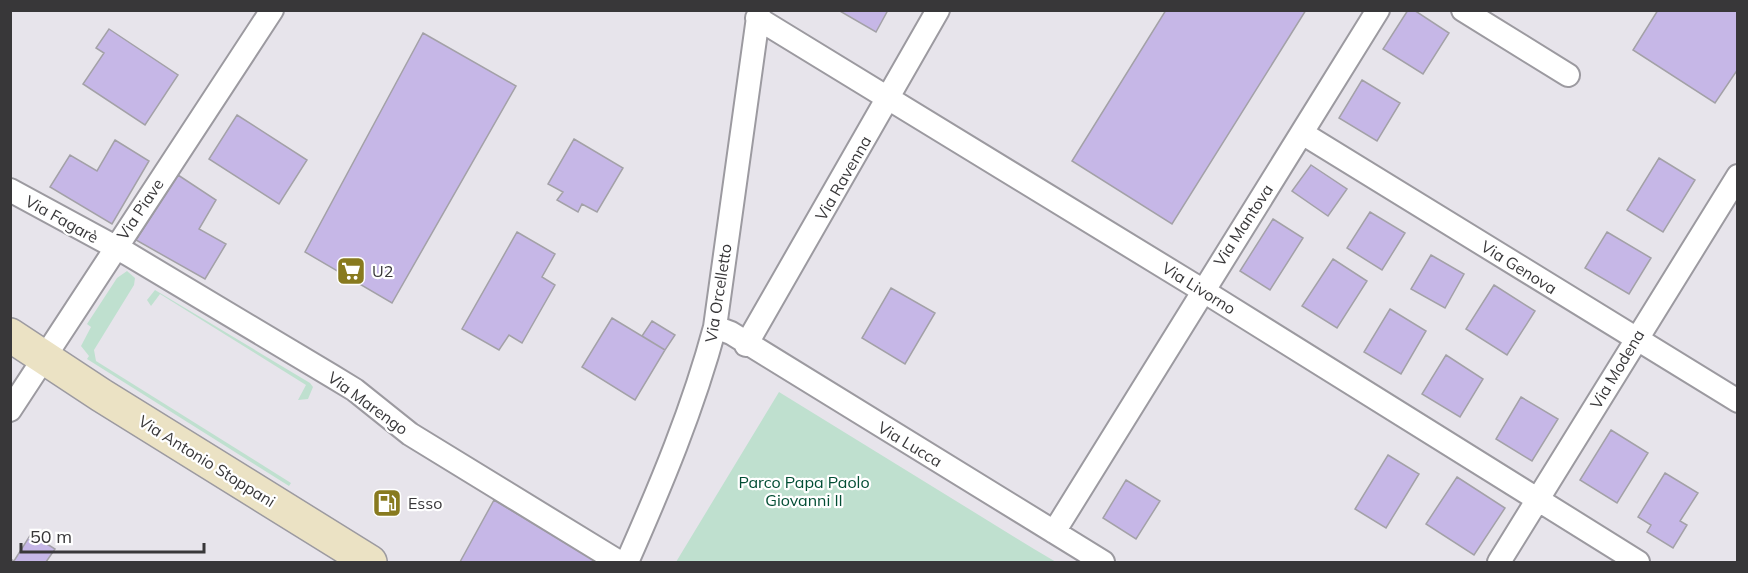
<svg xmlns="http://www.w3.org/2000/svg" width="1748" height="573" font-family="Mulish,sans-serif">
<rect width="100%" height="100%" fill="#e7e4eb"/>
<path fill="#bfe0cf" d="M 127,271 L 135,278 L 134,285 L 94,350 L 96,361 L 291,483 L 289,486 L 87,359 L 89,356 L 81,346 L 91,327 L 87,324 L 117,278 Z
M 155,290 L 310,383 L 313,387 L 308,399 L 298,400 L 306,385 L 160,294 L 151,306 L 147,300 Z
M 779,392 L 1034,549 L 1056,562 L 676,562 Z"/>
<path fill="#c6b7e7" stroke="#a3a1a7" stroke-width="1.5" d="M 838,10 L 888,10 L 876,32 Z
M 1166,10 L 1306,10 L 1172,224 L 1072,161 Z
M 1408,10 L 1414,10 L 1449,33 L 1423,74 L 1383,49 Z
M 1658,10 L 1738,10 L 1738,69 L 1715,103 L 1633,50 Z
M 109,29 L 178,75 L 145,125 L 83,84 L 104,53 L 96,48 Z
M 423,33 L 516,86 L 392,303 L 305,252 Z
M 1362,80 L 1400,103 L 1377,141 L 1339,118 Z
M 237,115 L 307,160 L 279,204 L 209,159 Z
M 574,139 L 623,168 L 597,212 L 582,204 L 578,212 L 557,200 L 563,192 L 548,184 Z
M 115,140 L 149,161 L 112,224 L 50,187 L 70,155 L 97,171 Z
M 1659,158 L 1695,180 L 1663,232 L 1627,210 Z
M 1311,165 L 1347,189 L 1328,216 L 1292,191 Z
M 178,175 L 216,200 L 199,229 L 226,244 L 205,279 L 136,240 Z
M 1370,212 L 1405,233 L 1382,270 L 1347,248 Z
M 1273,219 L 1303,238 L 1270,290 L 1240,271 Z
M 517,232 L 555,254 L 542,277 L 555,285 L 522,343 L 509,335 L 499,350 L 462,329 Z
M 1607,232 L 1651,258 L 1629,294 L 1585,268 Z
M 1431,255 L 1464,274 L 1445,308 L 1411,289 Z
M 1333,259 L 1367,281 L 1337,328 L 1302,306 Z
M 1494,285 L 1535,311 L 1507,355 L 1466,329 Z
M 891,288 L 935,313 L 905,364 L 862,338 Z
M 1390,309 L 1426,331 L 1401,374 L 1364,352 Z
M 612,318 L 665,350 L 635,400 L 582,367 Z
M 652,321 L 675,335 L 665,350 L 642,336 Z
M 1446,355 L 1483,379 L 1460,417 L 1422,394 Z
M 1521,397 L 1558,419 L 1532,461 L 1496,439 Z
M 1611,430 L 1648,453 L 1617,503 L 1580,480 Z
M 1388,455 L 1419,474 L 1386,528 L 1355,509 Z
M 1665,473 L 1698,493 L 1680,521 L 1687,525 L 1673,548 L 1647,532 L 1651,525 L 1638,517 Z
M 1457,477 L 1505,508 L 1474,555 L 1426,524 Z
M 1126,480 L 1160,501 L 1136,539 L 1103,518 Z
M 494,500 L 597,562 L 460,562 Z
M 31,534 L 55,549 L 46,562 L 10,562 L 10,559 L 14,561 Z"/>
<g fill="none" stroke-linecap="round" stroke-linejoin="round">
<g stroke="#9c9aa0" stroke-width="26">
<path id="street" d="M 1463,10 L 1568,75
M 757,18 L 1202,290 L 1638,562
M 1302,133 L 1738,401
M 10,190 L 128,254 L 332,376 L 355,390 L 410,434 L 619,562
M 715,327 L 731,333 L 1103,562
M 746,345 L 938,10
M 10,410 L 272,10
M 1054,532 L 1378,10
M 627,562 C 661,485 693,409 715,327 L 759,10
M 1499,562 L 1738,176"/>
</g>
<g stroke="#9c9aa0" stroke-width="36">
<path id="secondary" d="M 10,335 L 101,395 L 370,562"/>
</g>
<use href="#street" stroke="#fff" stroke-width="22"/>
<use href="#secondary" stroke="#ebe2c4" stroke-width="33"/>
</g>
<defs>
<g id="supermarket-square" transform="scale(1.5)"><rect x="-9" y="-9" width="18" height="18" rx="4" fill="#887a1f" stroke="#fff"/><path d="M-6-5.5h2.5l.6 2H6L4.5 2H-2.5L-4.4-4H-6ZM-1.5 3.2a1.3 1.3 0 1 0 .1 0ZM3 3.2a1.3 1.3 0 1 0 .1 0Z" fill="#fff"/></g>
<g id="fuel-square" transform="scale(1.5)"><rect x="-9" y="-9" width="18" height="18" rx="4" fill="#887a1f" stroke="#fff"/><path d="M-5.5-6h7V0h2V4h1.3V-2.5L3-4.5l.8-.8L6-3V5H2.5V1h-1V6h-7ZM-4.2-4.7v3.2H.2V-4.7Z" fill="#fff"/></g>
</defs>
<g fill-rule="evenodd">
<use href="#supermarket-square" x="351" y="271"/>
<use href="#fuel-square" x="387" y="503"/>
</g>
<g text-anchor="middle" stroke-width="4.5" stroke-linejoin="round" paint-order="stroke">
<g font-size="16" fill="#383739" stroke="#fff">
<text transform="translate(843 178) rotate(-60)" y="6">Via Ravenna</text>
<text transform="translate(140 209) rotate(-56)" y="6">Via Piave</text>
<text transform="translate(62 219) rotate(29)" y="6">Via Fagarè</text>
<text transform="translate(1243 225) rotate(-57)" y="6">Via Mantova</text>
<text transform="translate(1519 267) rotate(32)" y="6">Via Genova</text>
<text transform="translate(1199 288) rotate(32)" y="6">Via Livorno</text>
<text transform="translate(718 293) rotate(-81)" y="6">Via Orcelletto</text>
<text transform="translate(1617 369) rotate(-59)" y="6">Via Modena</text>
<text transform="translate(368 403) rotate(36)" y="6">Via Marengo</text>
<text transform="translate(910 444) rotate(31)" y="6">Via Lucca</text>
<text transform="translate(207 461) rotate(32)" y="6">Via Antonio Stoppani</text>
</g>
<g font-size="16" fill="#383739" stroke="#fff" text-anchor="start">
<text x="372" y="277">U2</text>
<text x="408" y="509">Esso</text>
</g>
<g font-size="16" fill="#024d34" stroke="#fff">
<text x="804" y="488">Parco Papa Paolo<tspan x="804" dy="18">Giovanni II</tspan></text>
</g>
</g>
<rect width="1748" height="573" fill="none" stroke="#383739" stroke-width="24"/>
<path d="M21 543v9h183v-9" fill="none" stroke="#383739" stroke-width="3"/>
<text x="30" y="543" font-size="18" fill="#383739" stroke="#ffffff" stroke-width="4.5" paint-order="stroke">50 m</text>
</svg>
